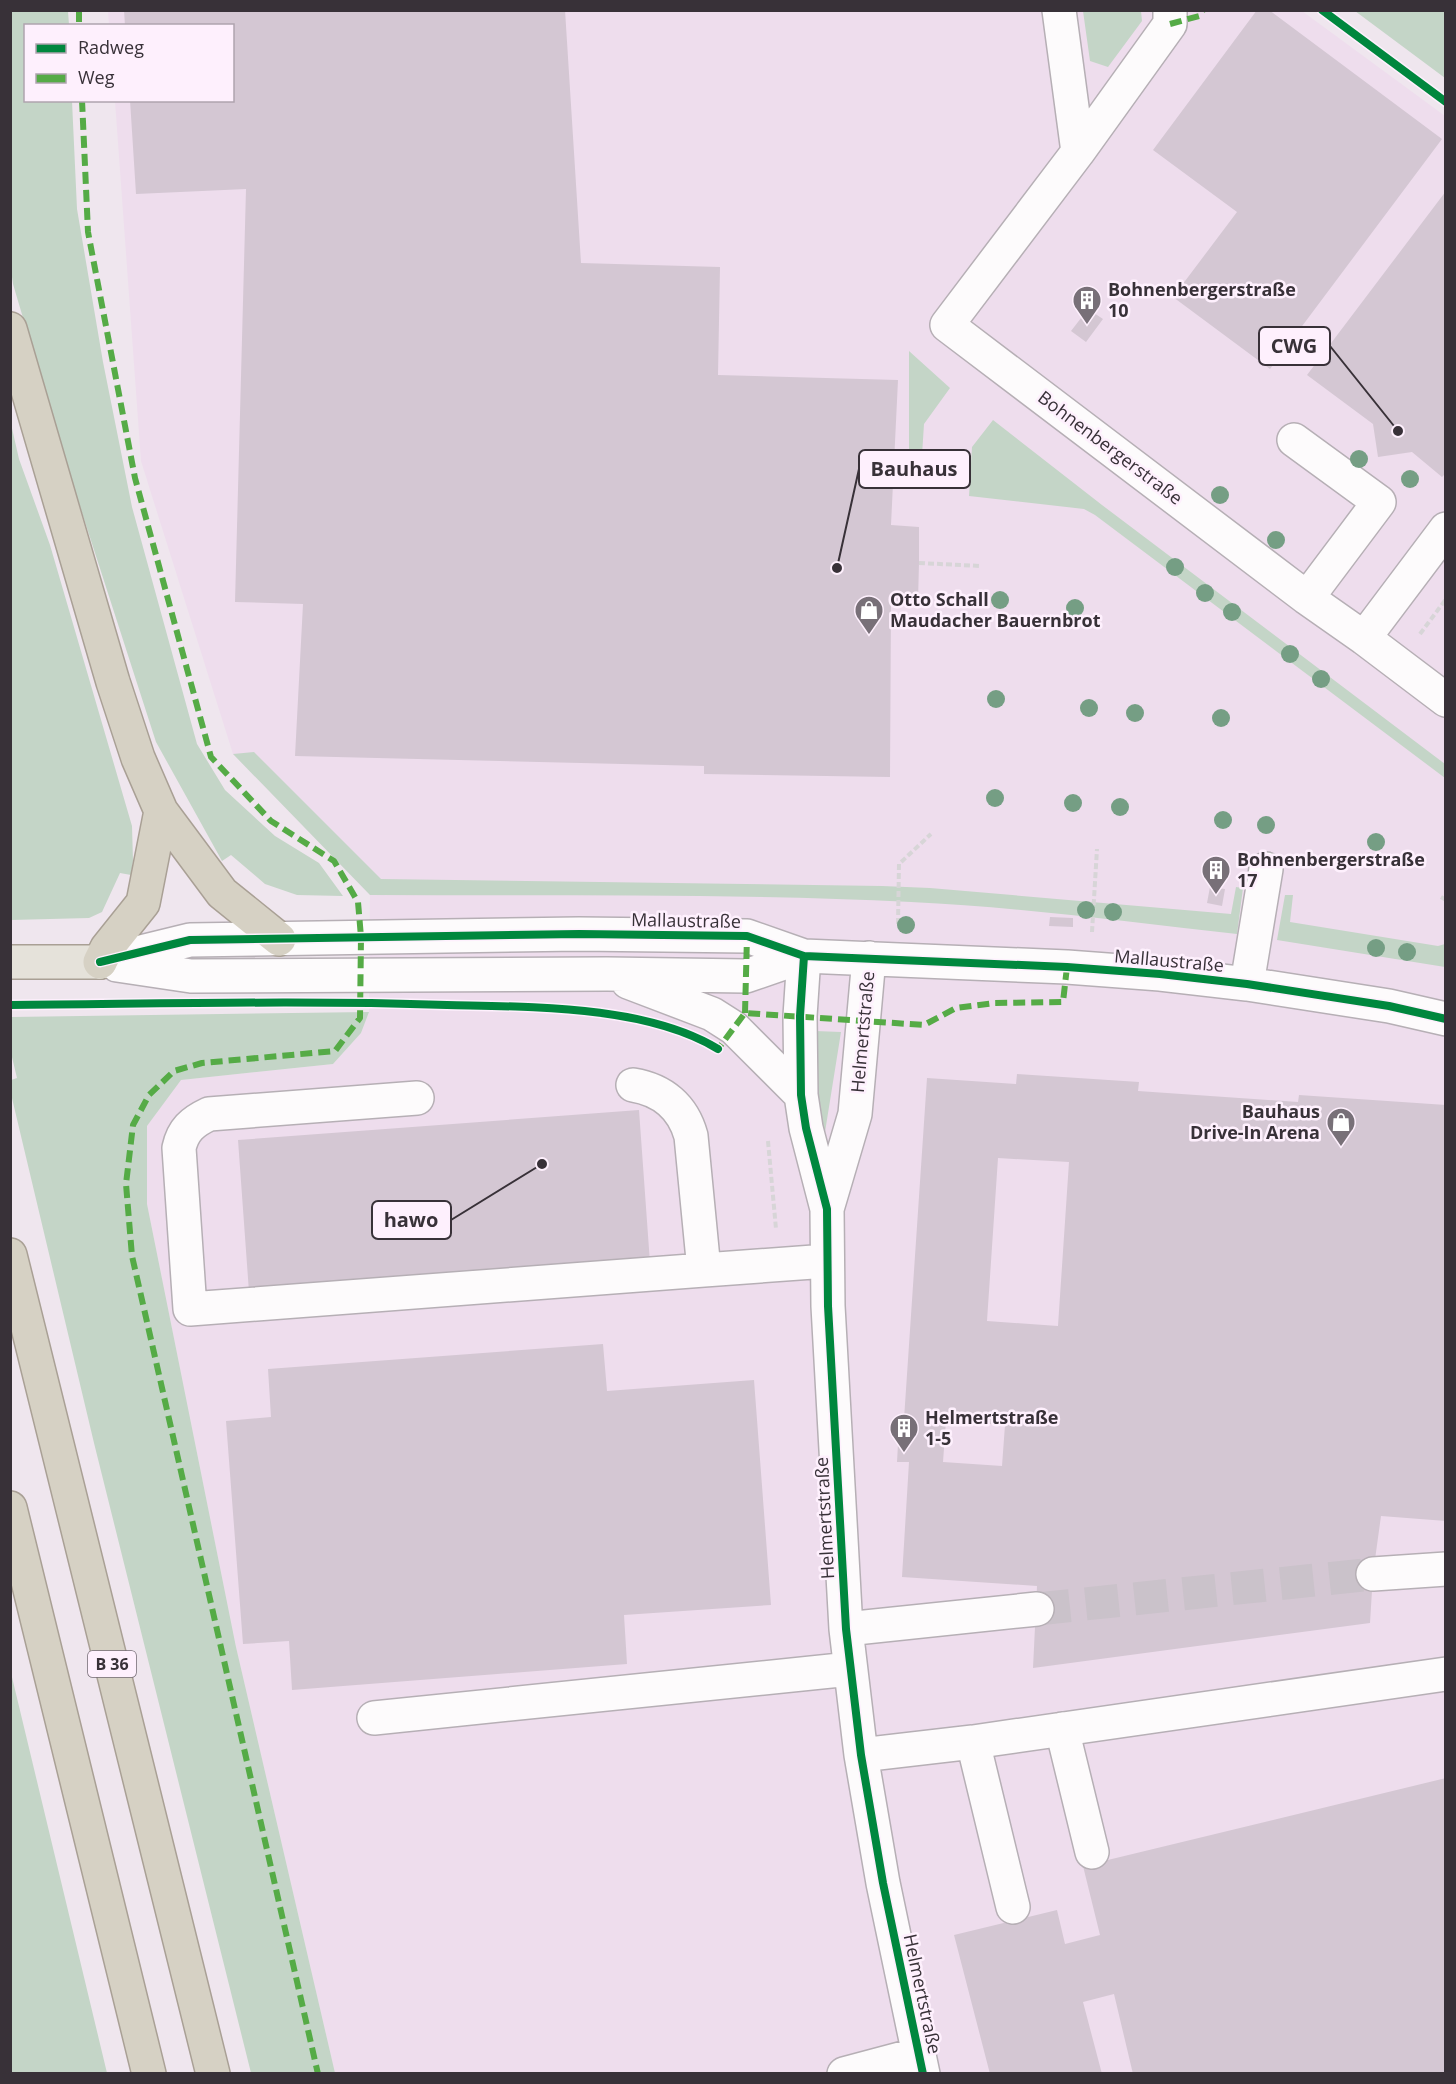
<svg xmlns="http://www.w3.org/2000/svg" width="1456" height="2084" font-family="'Open Sans',sans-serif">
<rect width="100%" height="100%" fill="#efe6ee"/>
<path fill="#eedded" d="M 108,11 L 1302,11 L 1445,116 L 1445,2073 L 335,2073 L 236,1647 L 147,1204 L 147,1126 L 180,1080 L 333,1064 L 361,1033 L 369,1012 L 370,895 L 233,754 L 141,461 L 115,101 L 232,100 L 232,26 L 109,25 Z"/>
<path fill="#c4d5c7" d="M 10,11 L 68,11 L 69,25 L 26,26 L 26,100 L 72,101 L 77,209 L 103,362 L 132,507 L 197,744 L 225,790 L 275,836 L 319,863 L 343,896 L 297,895 L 265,884 L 231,855 L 222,861 L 156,742 L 65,460 L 13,284 L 11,270 Z
M 1083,11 L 1141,11 L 1142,21 L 1108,67 L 1090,61 Z
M 1355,11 L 1445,11 L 1445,78 Z
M 909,351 L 950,388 L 924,424 L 921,471 L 909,482 Z
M 993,420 L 1102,505 L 1445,764 L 1445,778 L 1095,515 L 1084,509 L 969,496 L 972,447 Z
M 11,424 L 19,459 L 50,545 L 132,826 L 133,861 L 131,875 L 120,873 L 102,912 L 89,918 L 11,920 Z
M 254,752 L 381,879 L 882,886 L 930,888 L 1231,914 L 1236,887 L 1243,888 L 1237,934 C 1128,922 1020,907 911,902 C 731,893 550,896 370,895 L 233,754 Z
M 1285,895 L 1293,895 L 1290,922 L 1438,946 L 1445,944 L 1445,967 L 1277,940 Z
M 369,1012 L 361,1033 L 333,1064 L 181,1080 L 147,1126 L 147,1204 L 236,1647 L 335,2073 L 251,2073 L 94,1443 L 11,1094 L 11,1080 L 17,1078 L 11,1053 L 11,1017 Z
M 815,1031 L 841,1032 L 825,1132 L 821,1136 L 817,1132 Z
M 11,1673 L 107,2073 L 11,2073 Z"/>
<path fill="#d4c7d3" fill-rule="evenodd" d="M 124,10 L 565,10 L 581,263 L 720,267 L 718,375 L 898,380 L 891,525 L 919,527 L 919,563 L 918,601 L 891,602 L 890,777 L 704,774 L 704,766 L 295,756 L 303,604 L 235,602 L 246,189 L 136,194 L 130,100 L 232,100 L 232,26 L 125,26 Z
M 1257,10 L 1269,10 L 1442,139 L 1270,369 L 1173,297 L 1237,212 L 1153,150 Z
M 1446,191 L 1446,473 L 1442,477 L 1412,452 L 1378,457 L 1373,424 L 1307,375 Z
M 1088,309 L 1103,319 L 1086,342 L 1071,331 Z
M 1210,887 L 1225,889 L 1222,906 L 1207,903 Z
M 1050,917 L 1073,918 L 1073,927 L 1049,926 Z
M 1017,1074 L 1139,1082 L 1138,1091 L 1298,1102 L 1299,1095 L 1446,1105 L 1446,1521 L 1381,1516 L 1373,1574 L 1370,1623 L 1033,1668 L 1037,1586 L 902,1577 L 909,1462 L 897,1462 L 898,1444 L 911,1445 L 912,1419 L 904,1419 L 927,1078 L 1016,1084 ZM 998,1158 L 1069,1162 L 1058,1326 L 987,1321 ZM 946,1421 L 1005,1425 L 1002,1466 L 943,1462 Z
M 639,1110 L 650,1263 L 249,1292 L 238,1140 Z
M 603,1344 L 607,1391 L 754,1380 L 771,1605 L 624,1615 L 627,1664 L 292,1690 L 289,1641 L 243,1644 L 226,1421 L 271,1417 L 268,1369 Z
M 1446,1778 L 1446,2074 L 1133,2074 L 1114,1994 L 1083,2002 L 1102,2074 L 990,2074 L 954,1935 L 1057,1910 L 1065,1944 L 1100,1935 L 1083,1866 Z"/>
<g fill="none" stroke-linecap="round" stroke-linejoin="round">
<path stroke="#cac2ca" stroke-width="33" stroke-dasharray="33 16" stroke-linecap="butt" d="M 1037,1609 L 1373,1574"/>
<g stroke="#b6afb5" stroke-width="36">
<path id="minor" d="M 1059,10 L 1078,152
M 1170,10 L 1170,24 L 1078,152 L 947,325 L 1307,598 L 1364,638 L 1446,700
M 1294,440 L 1379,502 L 1307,598
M 1364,638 L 1446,529
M 804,956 L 800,1016 L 801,1095 L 806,1128 L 827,1209 L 828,1306 L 846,1629 L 861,1755 L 883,1883 L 923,2074
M 100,962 L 190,940 L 579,934 L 747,936 L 804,956 L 1067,967 L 1160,974 L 1247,984 L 1389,1006 L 1446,1019
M 117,965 L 191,976 L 607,974 L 746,976 L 804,956
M 628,982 L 712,1014 L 734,1028 L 801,1095
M 1247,984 L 1266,869
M 633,1085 C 663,1090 683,1107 691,1136 L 704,1270 L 827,1261
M 417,1098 L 209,1114 C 192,1122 183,1130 179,1148 L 190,1309 L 704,1270
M 827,1209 L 855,1114 L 869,958
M 1373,1574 L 1446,1569
M 846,1629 L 1037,1609
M 374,1718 L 850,1669
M 1062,1729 L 1092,1852
M 973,1742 L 1013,1907
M 861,1755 L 973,1742 L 1446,1674
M 844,2074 L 919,2054"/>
</g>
<g stroke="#a9a095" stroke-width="36">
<path id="major" d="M 10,962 L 100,962"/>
</g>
<g stroke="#a9a095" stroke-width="36">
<path id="highway" d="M 10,329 L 113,682 L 138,758 L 161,811 L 222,893 L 279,939
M 100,962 L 107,948 L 143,903 L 161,811
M 10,1255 L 213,2074
M 10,1508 L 149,2074"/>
</g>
<path stroke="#d7d5d7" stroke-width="4" stroke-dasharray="6 3" stroke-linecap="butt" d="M 919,563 L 981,566
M 1420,634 L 1446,599
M 1441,897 L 1446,900
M 898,924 L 899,864 L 931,834
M 1092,932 L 1097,849
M 768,1141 L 776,1229"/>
<use href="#minor" stroke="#fdfbfc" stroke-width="33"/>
<use href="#major" stroke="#e5e2da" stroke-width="33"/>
<use href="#highway" stroke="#d6d1c4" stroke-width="33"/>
<path stroke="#55ab46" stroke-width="6" stroke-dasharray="12 6" stroke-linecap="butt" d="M 79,10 L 79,26
M 1170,24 L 1199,16 L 1203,10
M 82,100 L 88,232 L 135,478 L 211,757 L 271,821 L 334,861 L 358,902 L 361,937 L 360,1018 L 335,1051 L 202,1063 L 174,1071 L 149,1095 L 133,1125 L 126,1184 L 132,1256 L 318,2074
M 745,1013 L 747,936
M 713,1046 L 718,1049 L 745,1013 L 924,1025 L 956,1008 L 995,1003 L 1063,1002 L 1067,967"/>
<g stroke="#fef0fd" stroke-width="11">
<path id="cycleway" d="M 1322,10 L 1446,102
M 804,956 L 800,1016 L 801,1095 L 806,1128 L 827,1209 L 828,1306 L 846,1629 L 861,1755 L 883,1883 L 923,2074
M 100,962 L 190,940 L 579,934 L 747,936 L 804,956 L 1067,967 L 1160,974 L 1247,984 L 1389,1006 L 1446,1019
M 10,1005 C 156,1004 302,1000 447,1005 C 530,1007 646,1005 718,1049"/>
</g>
<use href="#cycleway" stroke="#00873e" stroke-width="8"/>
</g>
<g fill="#759e84">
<circle cx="1359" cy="459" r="9"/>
<circle cx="1410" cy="479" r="9"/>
<circle cx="1220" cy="495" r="9"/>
<circle cx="1276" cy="540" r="9"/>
<circle cx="1175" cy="567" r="9"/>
<circle cx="1205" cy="593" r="9"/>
<circle cx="1000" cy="600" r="9"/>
<circle cx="1075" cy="608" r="9"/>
<circle cx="1232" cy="612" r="9"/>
<circle cx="1290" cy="654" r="9"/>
<circle cx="1321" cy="679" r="9"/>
<circle cx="996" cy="699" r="9"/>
<circle cx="1089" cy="708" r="9"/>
<circle cx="1135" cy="713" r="9"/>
<circle cx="1221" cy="718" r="9"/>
<circle cx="995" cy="798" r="9"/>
<circle cx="1073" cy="803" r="9"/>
<circle cx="1120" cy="807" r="9"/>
<circle cx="1223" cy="820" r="9"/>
<circle cx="1266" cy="825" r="9"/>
<circle cx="1376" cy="842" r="9"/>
<circle cx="1086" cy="910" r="9"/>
<circle cx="1113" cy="912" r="9"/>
<circle cx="906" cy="925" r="9"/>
<circle cx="1376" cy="948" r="9"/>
<circle cx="1407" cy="952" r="9"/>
</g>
<defs>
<g id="building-pin" transform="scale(1.5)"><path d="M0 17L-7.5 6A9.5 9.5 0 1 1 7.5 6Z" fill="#787078" stroke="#fef0fd"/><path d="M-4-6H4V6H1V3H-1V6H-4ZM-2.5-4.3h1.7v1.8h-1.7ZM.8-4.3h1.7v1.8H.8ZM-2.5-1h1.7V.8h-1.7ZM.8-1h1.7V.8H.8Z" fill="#fff"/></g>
<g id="shop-pin" transform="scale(1.5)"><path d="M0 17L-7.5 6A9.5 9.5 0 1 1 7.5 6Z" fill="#787078" stroke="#fef0fd"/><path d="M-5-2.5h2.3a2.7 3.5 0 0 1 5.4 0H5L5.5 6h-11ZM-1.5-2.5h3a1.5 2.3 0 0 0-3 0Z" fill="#fff"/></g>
</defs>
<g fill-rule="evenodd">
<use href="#building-pin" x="1087" y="300"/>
<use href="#shop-pin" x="869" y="610"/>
<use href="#building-pin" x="1216" y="870"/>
<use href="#shop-pin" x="1341" y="1122"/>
<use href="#building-pin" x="904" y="1428"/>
</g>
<g text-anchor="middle" stroke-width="5" stroke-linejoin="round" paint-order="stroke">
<rect fill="#fef0fd" stroke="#736a73" stroke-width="1.5" x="88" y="1651" width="48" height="26" rx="4.5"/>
<g font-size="16" font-weight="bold" fill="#383138">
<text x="112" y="1670">B 36</text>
</g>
<g font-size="18" font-weight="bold" fill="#383138" stroke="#fef0fd" text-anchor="start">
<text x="1108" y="296">Bohnenbergerstraße<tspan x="1108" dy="21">10</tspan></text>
<text x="890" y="606">Otto Schall<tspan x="890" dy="21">Maudacher Bauernbrot</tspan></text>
<text x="1237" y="866">Bohnenbergerstraße<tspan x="1237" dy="21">17</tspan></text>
<text x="1320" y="1118" text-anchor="end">Bauhaus<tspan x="1320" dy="21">Drive-In Arena</tspan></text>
<text x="925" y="1424">Helmertstraße<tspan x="925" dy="21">1-5</tspan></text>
</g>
<g font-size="18" fill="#383138" stroke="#fef0fd">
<text transform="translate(1110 448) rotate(37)" y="6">Bohnenbergerstraße</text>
<text transform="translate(686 921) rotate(1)" y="6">Mallaustraße</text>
<text transform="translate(1169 961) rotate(5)" y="6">Mallaustraße</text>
<text transform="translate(863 1032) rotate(-85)" y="6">Helmertstraße</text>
<text transform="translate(825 1518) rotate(-93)" y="6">Helmertstraße</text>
<text transform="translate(922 1994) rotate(78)" y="6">Helmertstraße</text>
</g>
</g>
<path fill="none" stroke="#383138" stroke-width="2" d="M1398 431L1330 346M837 568L859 469M542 1164L451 1220"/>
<g fill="#383138" stroke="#fef0fd" stroke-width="2">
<circle cx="1398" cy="431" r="6"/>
<circle cx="837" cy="568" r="6"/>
<circle cx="542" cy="1164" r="6"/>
</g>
<g fill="#fef0fd" stroke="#383138" stroke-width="2">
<rect x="1259" y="327" width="71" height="38" rx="6"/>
<rect x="859" y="450" width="111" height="38" rx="6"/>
<rect x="372" y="1201" width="79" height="38" rx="6"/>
</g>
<g font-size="20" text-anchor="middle" font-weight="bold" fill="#383138">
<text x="1294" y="353">CWG</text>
<text x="914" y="476">Bauhaus</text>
<text x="411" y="1227">hawo</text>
</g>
<rect width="1456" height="2084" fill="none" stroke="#383138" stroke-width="24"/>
<rect x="24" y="24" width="210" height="78" fill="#fef0fd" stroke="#afa4ae" stroke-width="1.5"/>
<rect x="36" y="44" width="30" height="9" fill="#00873e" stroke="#afa4ae" stroke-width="1.5"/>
<text x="78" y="54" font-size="18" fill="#383138">Radweg</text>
<rect x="36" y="74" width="30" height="9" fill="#55ab46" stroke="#afa4ae" stroke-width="1.5"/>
<text x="78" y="84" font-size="18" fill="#383138">Weg</text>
</svg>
